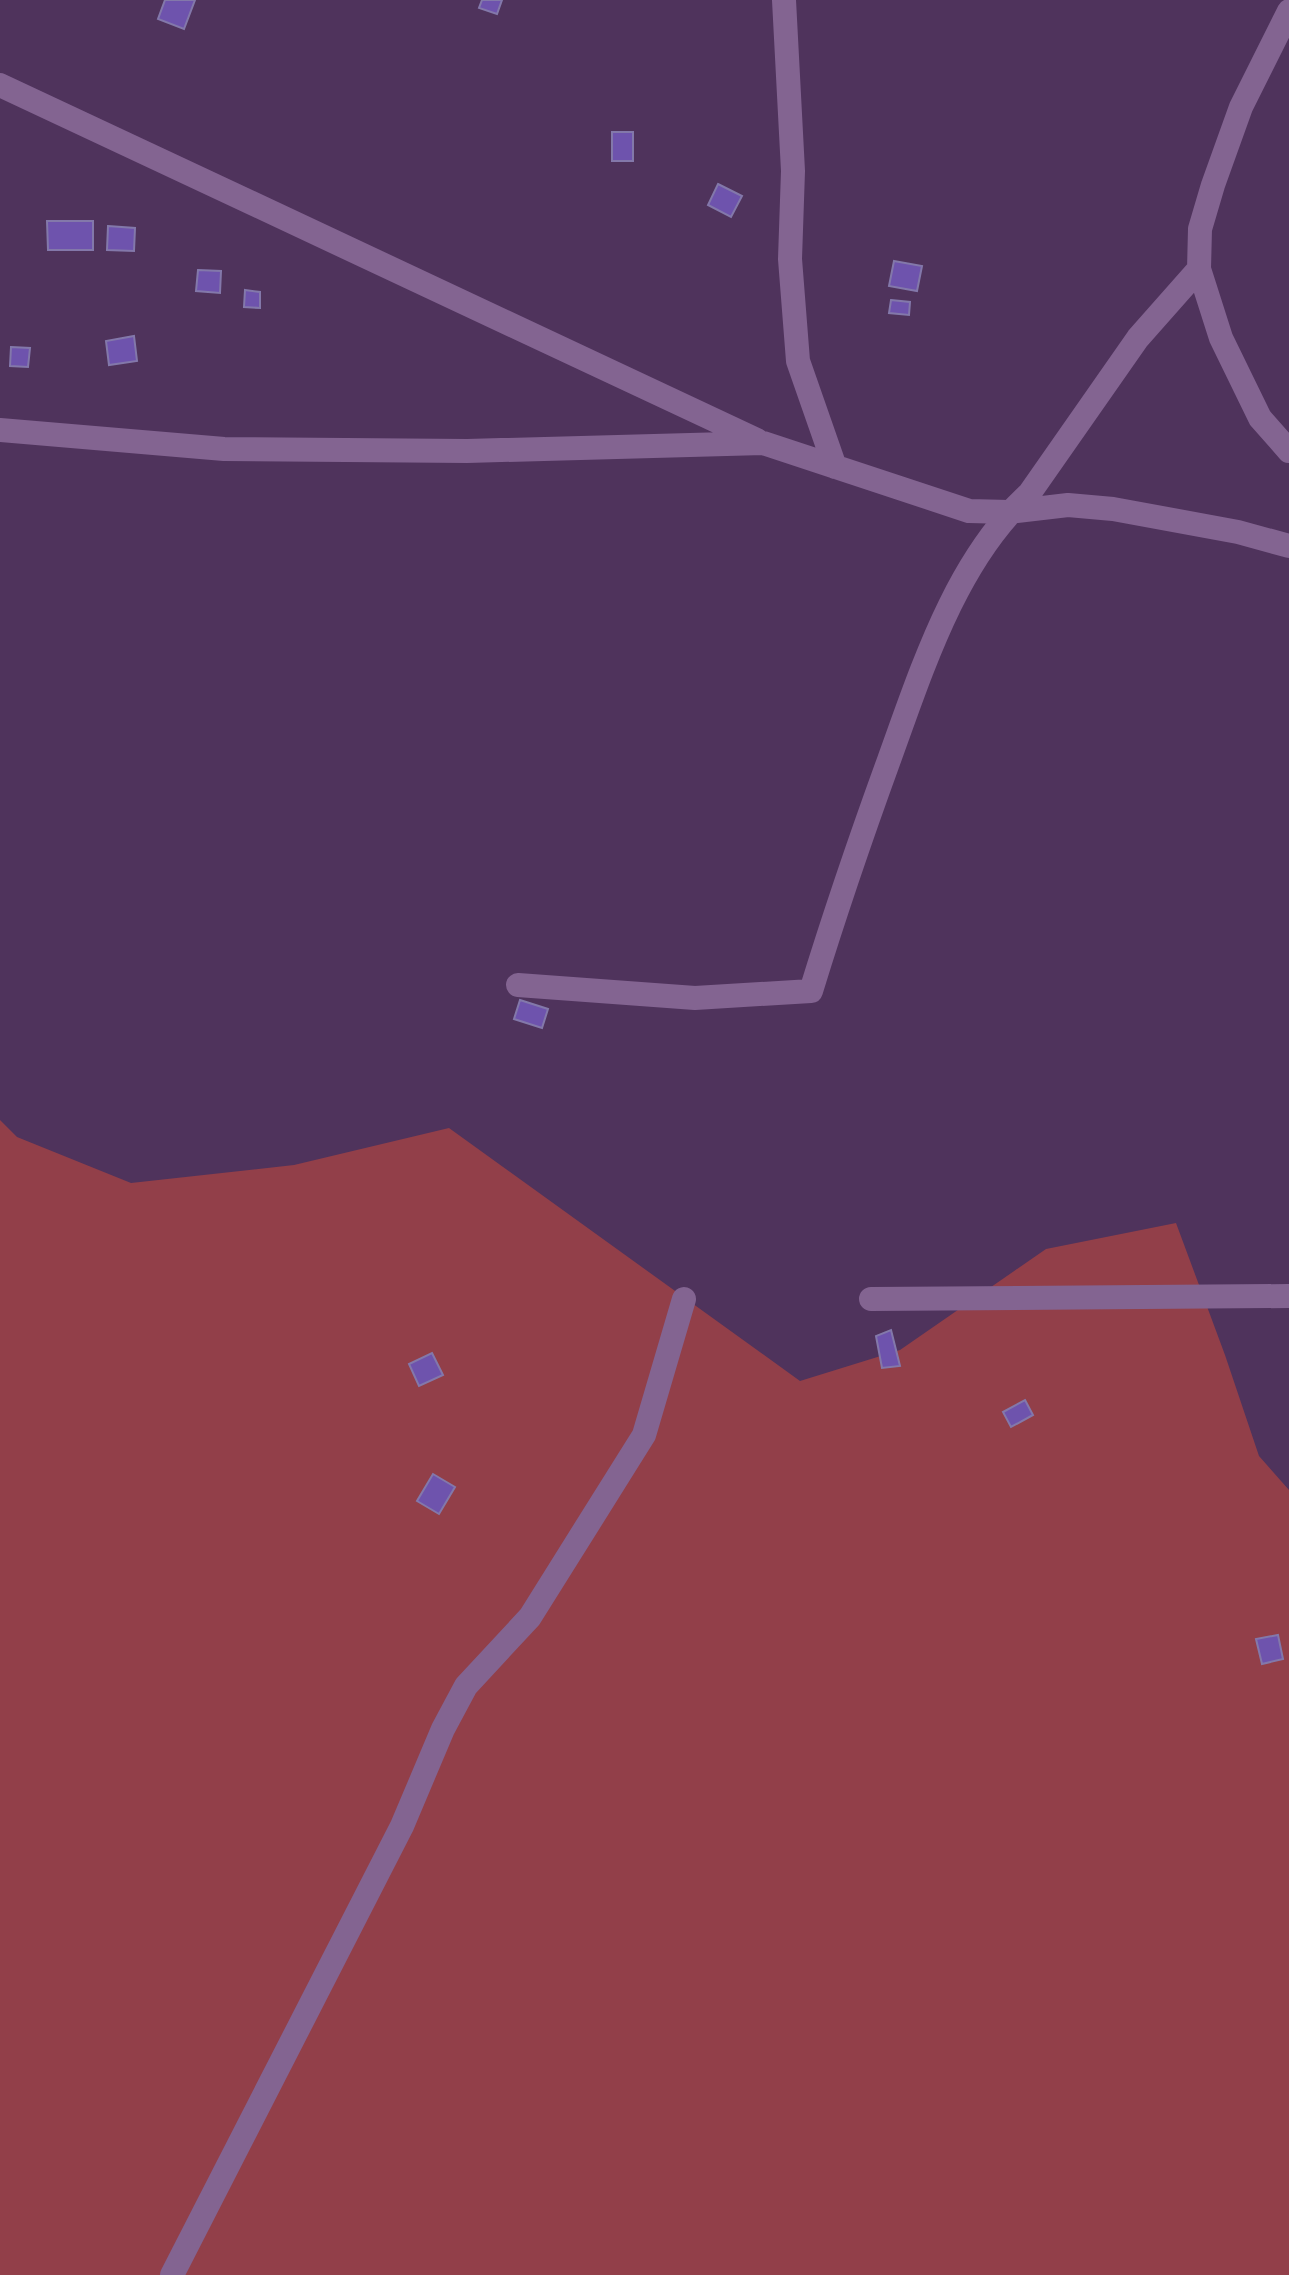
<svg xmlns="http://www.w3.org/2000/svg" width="1289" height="2275" font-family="Mulish,sans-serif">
<rect width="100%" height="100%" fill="#4f335c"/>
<path fill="#923f49" d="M 0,1120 L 17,1137 L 131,1183 L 294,1165 L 449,1128 L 800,1381 L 900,1350 L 1046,1249 L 1176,1223 L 1225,1355 L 1259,1456 L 1289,1490 L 1289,2275 L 0,2275 Z"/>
<path fill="#6e53ad" stroke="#8378aa" stroke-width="2" d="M 165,0 L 195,0 L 184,29 L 158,19 Z
M 482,0 L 502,0 L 497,14 L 479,8 Z
M 612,132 L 633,132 L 633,161 L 612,161 Z
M 718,184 L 742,196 L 731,217 L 708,205 Z
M 47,221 L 93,221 L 93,250 L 48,250 Z
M 108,226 L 135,228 L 134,251 L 107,250 Z
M 894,261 L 922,266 L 917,291 L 889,286 Z
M 198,270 L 221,271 L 220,293 L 196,291 Z
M 245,290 L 260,292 L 260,308 L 244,307 Z
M 891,300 L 910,302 L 909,315 L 889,313 Z
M 134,336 L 137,361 L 109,365 L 106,341 Z
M 11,347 L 30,348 L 28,367 L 10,366 Z
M 520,1000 L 548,1009 L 542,1028 L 514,1019 Z
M 891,1330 L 900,1366 L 882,1368 L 876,1336 Z
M 432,1353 L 443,1375 L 419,1386 L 409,1364 Z
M 1025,1400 L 1033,1415 L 1011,1427 L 1003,1412 Z
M 433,1474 L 455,1487 L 439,1514 L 417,1501 Z
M 1278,1635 L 1283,1659 L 1262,1664 L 1256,1639 Z"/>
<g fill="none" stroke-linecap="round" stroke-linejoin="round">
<path stroke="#836491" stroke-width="24" d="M 784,0 L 793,171 L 790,259 L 798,361 L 835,467
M 0,85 L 757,440
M 1199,269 L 1221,338 L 1260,418 L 1289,451
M 0,430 L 224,449 L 467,451 L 763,443 L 969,511 L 1009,512 L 1068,505 L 1113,509 L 1238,532 L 1289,546
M 518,985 L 695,998 L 811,991 C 835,913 861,837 889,760 C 922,669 956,560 1029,494 L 1138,338 L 1199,269 L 1200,229 L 1213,185 L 1241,107 L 1289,11
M 871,1299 L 1289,1296
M 172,2275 L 402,1826 L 443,1729 L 466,1686 L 530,1617 L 644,1435 L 684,1299"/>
</g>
</svg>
